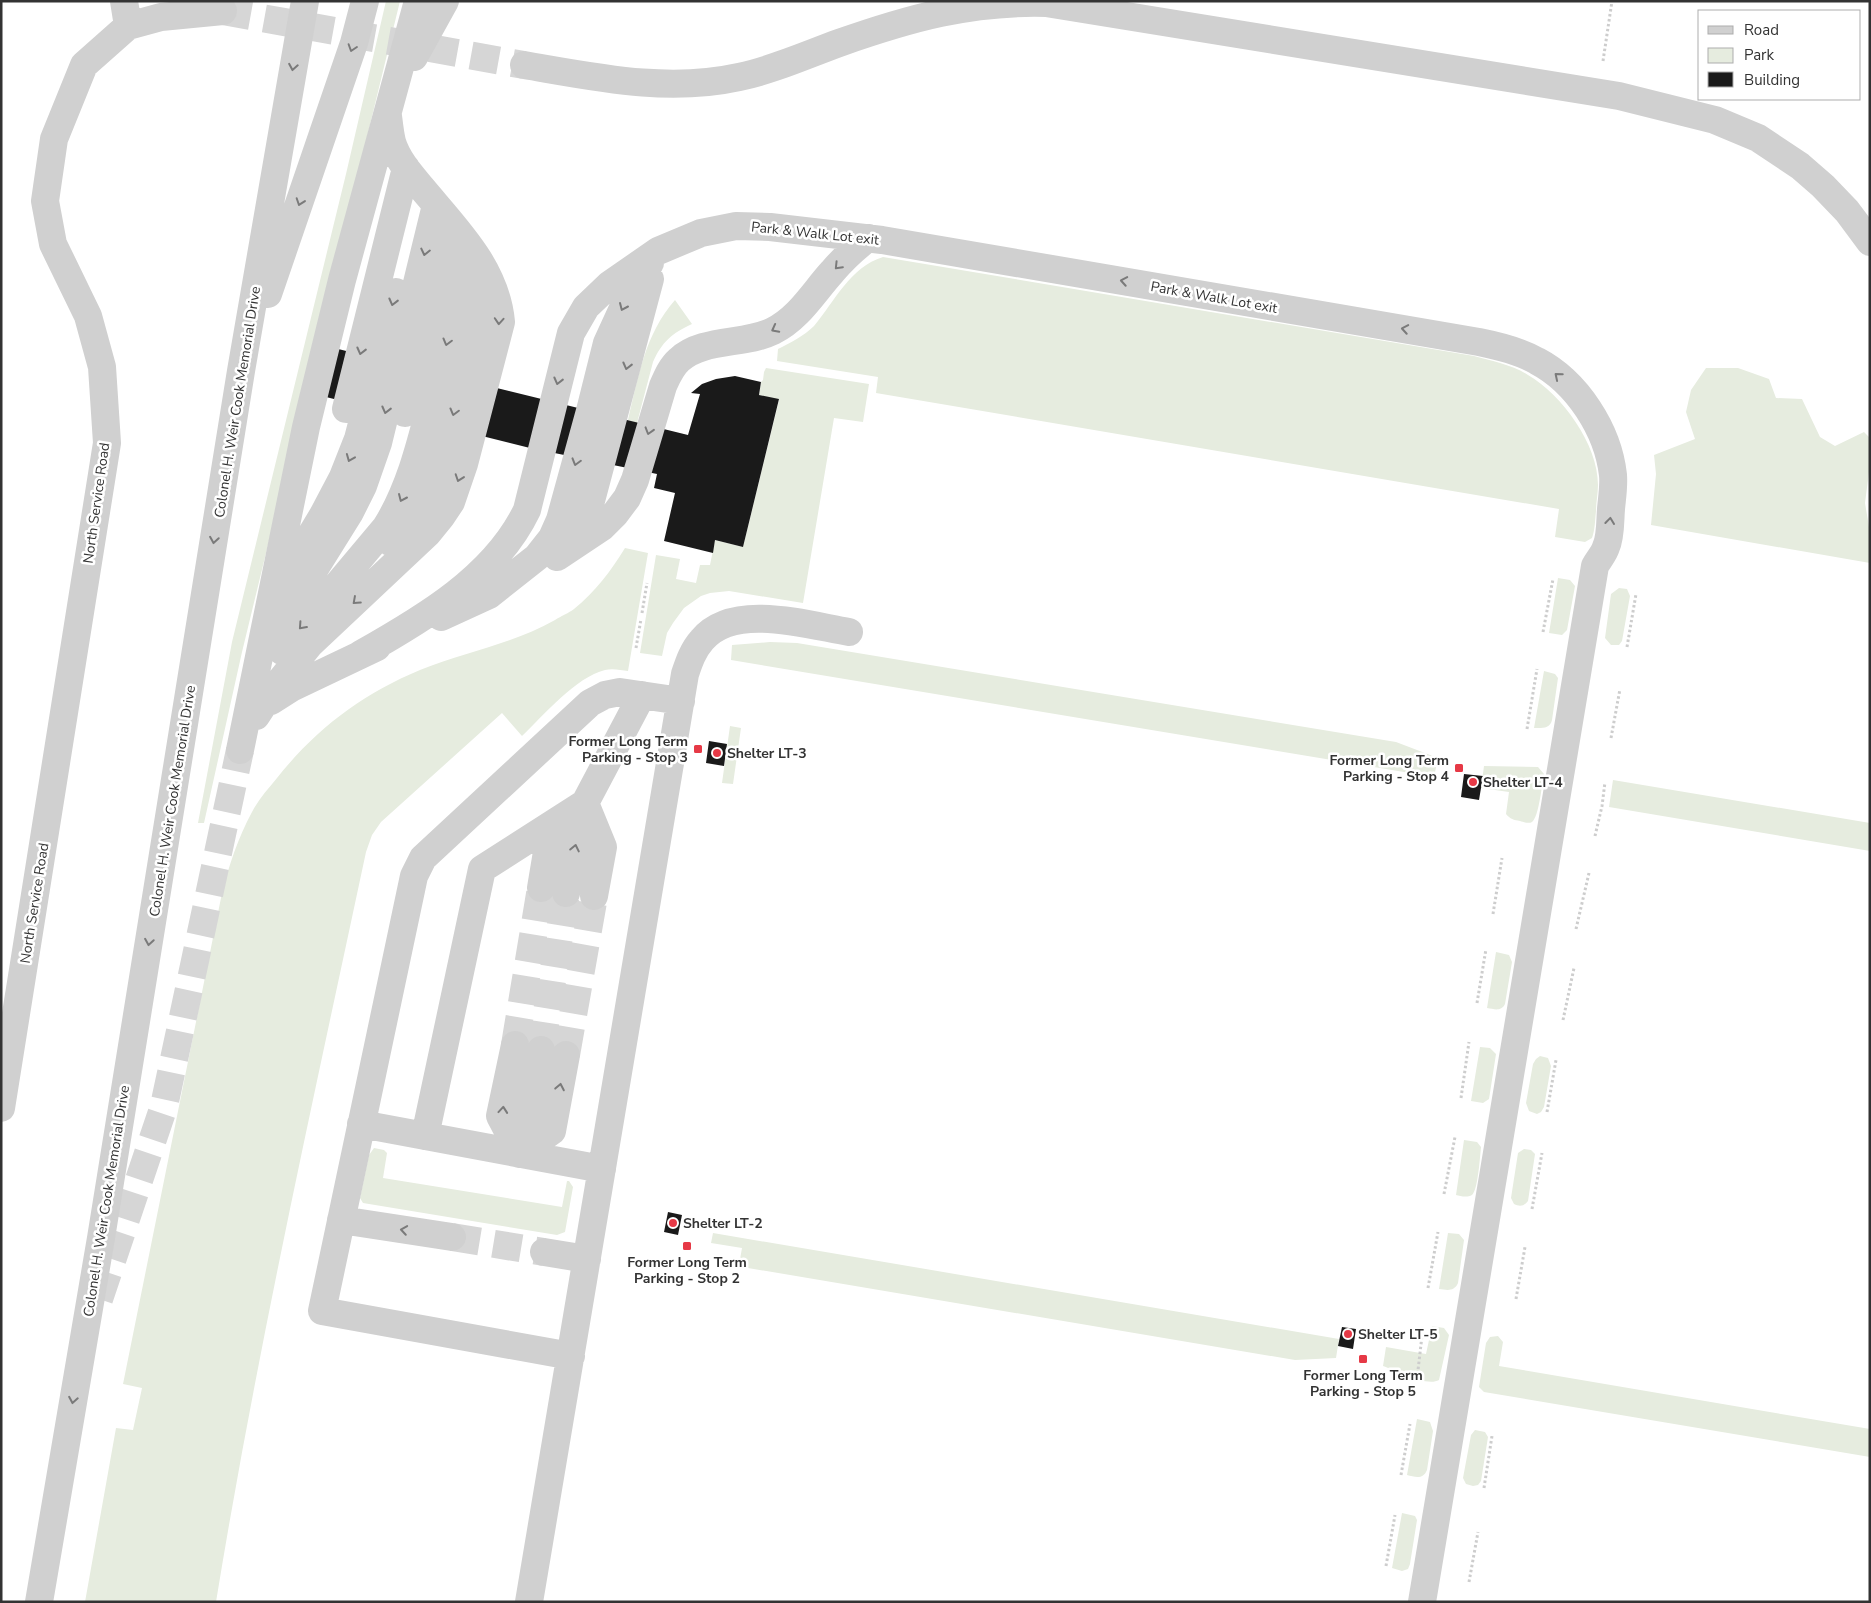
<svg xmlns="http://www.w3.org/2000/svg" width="1871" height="1603" font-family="'Nunito Sans',sans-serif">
<rect width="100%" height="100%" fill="#fff"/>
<path fill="#e6ecdf" d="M 386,1 L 400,1 L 242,652 L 204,823 L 198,823 L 232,642 L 346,174 Z
M 883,257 L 1474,356 C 1492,361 1513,365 1528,375 C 1562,395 1598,444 1598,485 C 1598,493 1596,503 1596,511 C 1595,520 1595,530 1592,538 L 1585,542 L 1555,537 L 1559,509 L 876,393 L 878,377 L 777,361 L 778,349 C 790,343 804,336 814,326 C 835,301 850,267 883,257 Z
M 675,300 L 692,324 C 672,333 662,342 653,362 L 637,423 L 628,420 C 638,378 645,334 675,300 Z
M 766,368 L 869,384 L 863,422 L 834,418 L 803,603 L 729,591 L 710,593 L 701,596 L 684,608 L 673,623 L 667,633 L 662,656 L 640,653 L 656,555 L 680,559 L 676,579 L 696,583 L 700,565 L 710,565 L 715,540 L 743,547 L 779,400 L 759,395 L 761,382 L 763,380 L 764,372 Z
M 1706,368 L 1738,368 L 1769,379 L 1776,398 L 1802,399 L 1820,437 L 1835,446 L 1864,432 L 1870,438 L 1870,464 L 1865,503 L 1870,533 L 1870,563 L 1651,525 L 1656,474 L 1654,455 L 1695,439 L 1686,412 L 1691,390 Z
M 625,548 L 648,553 L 628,671 C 621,670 612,668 605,670 C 576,677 544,715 522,736 L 502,713 L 381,822 L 372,835 L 366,852 C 313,1101 257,1350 216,1602 L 85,1602 L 116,1428 L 133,1430 L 142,1388 L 123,1384 L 222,893 C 229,865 238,838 252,812 C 258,800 268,789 277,778 C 316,729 362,694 420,670 C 465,652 513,644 555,620 C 561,616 569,613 574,609 C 595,592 611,571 625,548 Z
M 1558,578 L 1570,580 L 1575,586 L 1567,630 L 1562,635 L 1549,633 Z
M 1619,588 L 1627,589 L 1630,596 L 1622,641 L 1619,645 L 1611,645 L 1605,638 L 1611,594 Z
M 770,642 L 797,643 L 1396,742 L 1438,758 L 1434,777 L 731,660 L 732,645 Z
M 1544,671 L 1555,674 L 1558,678 L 1552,720 C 1550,729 1542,728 1534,728 Z
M 730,726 L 741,728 L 733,784 L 722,783 Z
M 1484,766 L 1538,767 L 1544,774 C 1542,783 1539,817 1532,822 C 1529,824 1523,822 1520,821 C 1514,820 1510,819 1506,814 L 1509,792 L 1481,788 Z
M 1613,780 L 1870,823 L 1870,851 L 1609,807 Z
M 1496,952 L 1509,955 L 1512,962 L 1505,1004 C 1501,1012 1494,1009 1487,1008 Z
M 1480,1047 L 1490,1048 L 1496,1054 L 1489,1099 L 1483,1103 L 1471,1101 Z
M 1540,1056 L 1548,1058 L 1551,1066 L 1544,1107 L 1541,1112 L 1537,1114 L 1529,1111 L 1526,1103 L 1533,1064 L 1536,1059 Z
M 1464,1140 L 1477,1142 L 1481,1147 C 1480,1156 1478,1190 1472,1195 C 1467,1198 1460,1196 1456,1195 Z
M 374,1148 L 384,1150 L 387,1153 L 383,1178 L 562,1207 L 567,1181 L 569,1181 L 573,1187 L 565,1232 L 557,1235 L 363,1203 L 360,1198 L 369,1155 Z
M 1524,1149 L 1531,1150 L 1535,1154 L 1528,1201 C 1524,1206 1520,1207 1514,1204 L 1511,1198 L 1518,1153 Z
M 713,1233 L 1339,1339 L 1336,1358 L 1295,1360 L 748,1268 L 739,1265 L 742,1248 L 711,1243 Z
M 1448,1233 L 1459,1234 L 1464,1240 L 1458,1283 C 1454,1292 1447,1290 1439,1289 Z
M 1432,1326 L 1444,1328 L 1449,1335 L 1439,1380 C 1427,1387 1396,1371 1383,1366 L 1386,1347 L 1426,1354 Z
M 1498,1336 L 1503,1342 L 1499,1366 L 1870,1429 L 1870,1457 L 1484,1392 L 1479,1387 L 1486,1343 L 1490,1337 Z
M 1417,1419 L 1430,1422 L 1433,1431 L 1427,1470 C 1423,1480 1415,1477 1407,1475 Z
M 1475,1430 L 1485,1432 L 1488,1437 L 1481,1481 L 1478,1485 L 1473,1486 L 1466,1484 L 1463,1478 L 1471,1435 Z
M 1402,1513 L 1415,1516 L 1417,1520 L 1410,1564 L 1408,1569 L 1402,1571 L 1392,1568 Z"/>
<path fill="#1a1a1a" d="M 326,346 L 688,435 L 700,394 L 691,393 L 702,384 L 716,379 L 735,376 L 761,382 L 759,395 L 779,399 L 743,547 L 715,540 L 713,553 L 664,541 L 675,493 L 654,488 L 657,474 L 530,448 L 314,394 Z
M 709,741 L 727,744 L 724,766 L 706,763 Z
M 1464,774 L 1483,776 L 1479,800 L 1461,797 Z
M 668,1212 L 682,1215 L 678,1235 L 664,1232 Z
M 1342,1327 L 1356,1329 L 1353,1349 L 1338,1346 Z"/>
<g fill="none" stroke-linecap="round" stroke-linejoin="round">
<path stroke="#d6d6d6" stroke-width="28" stroke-dasharray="28 14" stroke-linecap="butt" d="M 223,11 L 524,65
M 515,1045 L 541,888
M 541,1050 L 566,893
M 566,1055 L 594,896
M 452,1237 L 544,1252
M 99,1299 L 164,1106 L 240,750"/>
<path stroke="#cdcdcd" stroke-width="3" stroke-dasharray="2.5 2.5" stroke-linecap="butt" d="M 1603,61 L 1612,1
M 642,613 L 647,583
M 1543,632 L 1553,579
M 1627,647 L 1636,594
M 636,648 L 641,619
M 1527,729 L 1537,669
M 1611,738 L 1620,689
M 1595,836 L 1602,806 L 1605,782
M 1493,914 L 1502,858
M 1576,929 L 1589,873
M 1477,1003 L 1486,949
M 1563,1020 L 1574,968
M 1461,1098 L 1469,1042
M 1547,1112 L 1556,1060
M 1444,1194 L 1455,1137
M 1532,1209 L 1542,1153
M 1428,1288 L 1438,1232
M 1516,1299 L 1525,1247
M 1417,1379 L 1423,1327
M 1401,1475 L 1410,1424
M 1484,1488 L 1492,1436
M 1386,1566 L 1395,1515
M 1469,1582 L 1478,1532"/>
<path stroke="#d0d0d0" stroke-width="28" d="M 124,1 L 128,26
M 414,57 L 445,1
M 524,65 C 595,77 667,93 739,77 C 773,70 806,55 839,43 C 910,18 971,1 1046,3 L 1619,96 L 1715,120 L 1758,138 L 1800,166 L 1823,186 L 1847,211 L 1870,242
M 268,294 L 354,43 L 365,1
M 346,409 L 406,168
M 405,413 L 453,225
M 390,542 C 404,529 417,515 426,498 C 442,470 448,435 456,404 C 467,362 485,318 482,274
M 571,545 L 580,537 L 584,527 L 650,279
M 557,557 L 602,527 L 615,514 L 627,498 L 635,480 L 663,386 C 667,377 671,367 679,360 C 702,338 745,345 773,331 C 799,318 813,293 832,272 C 843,259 855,248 868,238
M 281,585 L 323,515 L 343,477 L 358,439 L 396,292
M 441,617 L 489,595 L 537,557 L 552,538 L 560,520 L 590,411 L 607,343 L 629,295 L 650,263
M 269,642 L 350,512 L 363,486 L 378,443 L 436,205
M 282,651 L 386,527 C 414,482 424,428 438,377 C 449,333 463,289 467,243
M 361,654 C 423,619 495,577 527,510 L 571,333 L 586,307 L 609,285 L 658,251 L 701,233 L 736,226 L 770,227 L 882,240 L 1479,342 C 1499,346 1520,351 1537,361 C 1577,382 1608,430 1613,475 C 1614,486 1612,498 1611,509 C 1610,520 1611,536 1606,547 C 1604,554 1598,560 1595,566 L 1422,1602
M 271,701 L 293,687 L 377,647
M 256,716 L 273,690 L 310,644 L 428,533 L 441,517 L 451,502 L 464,464 L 501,322 C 496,267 455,228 421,187 C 410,174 397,159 392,142 C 390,134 389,124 388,116
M 240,750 L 306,427 L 342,280 L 418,1
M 585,803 L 603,847 L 594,896
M 541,888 L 549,840 L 570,819
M 566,893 L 585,803 L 642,695
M 515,1045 L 500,1116 L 520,1154
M 1,1108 L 107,443 L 102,367 L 88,316 L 53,244 L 45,201 L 54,139 L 84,65 L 128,26 L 161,17 L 223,11
M 361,1124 L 602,1169
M 425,1136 L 482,869 L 585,803
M 520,1154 L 552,1131 L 566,1055
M 520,1154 L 541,1050
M 341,1220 L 452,1237
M 544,1252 L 587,1259
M 571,1356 L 322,1311 L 414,876 L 423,858 L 590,703 L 605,695 L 620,692 L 681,701
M 39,1602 L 101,1238 L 241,371 L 305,1
M 529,1602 L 685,674 C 689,662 693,650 702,640 C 733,602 807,625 849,632"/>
</g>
<defs><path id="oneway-chevron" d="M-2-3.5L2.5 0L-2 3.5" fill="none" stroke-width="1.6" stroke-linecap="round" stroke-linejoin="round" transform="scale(1.25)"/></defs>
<g stroke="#7a7a7a">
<use href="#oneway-chevron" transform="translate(352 48) rotate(108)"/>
<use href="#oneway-chevron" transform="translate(293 67) rotate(100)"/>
<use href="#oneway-chevron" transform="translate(300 202) rotate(109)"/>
<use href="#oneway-chevron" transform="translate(425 252) rotate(103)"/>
<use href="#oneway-chevron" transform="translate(838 266) rotate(134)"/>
<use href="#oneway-chevron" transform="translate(1124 281) rotate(-170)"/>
<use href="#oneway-chevron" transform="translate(393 302) rotate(104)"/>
<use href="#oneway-chevron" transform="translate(623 307) rotate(114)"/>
<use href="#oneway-chevron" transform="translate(499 321) rotate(94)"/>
<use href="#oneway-chevron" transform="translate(775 329) rotate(152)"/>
<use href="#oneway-chevron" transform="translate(1405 329) rotate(-170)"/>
<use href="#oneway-chevron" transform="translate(447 342) rotate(105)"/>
<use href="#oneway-chevron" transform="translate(361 351) rotate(104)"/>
<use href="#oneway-chevron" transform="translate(627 366) rotate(104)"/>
<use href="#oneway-chevron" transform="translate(1558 376) rotate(-140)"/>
<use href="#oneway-chevron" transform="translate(558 381) rotate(104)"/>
<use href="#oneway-chevron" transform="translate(386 410) rotate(104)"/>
<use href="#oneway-chevron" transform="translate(454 412) rotate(105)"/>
<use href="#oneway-chevron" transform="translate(649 431) rotate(107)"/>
<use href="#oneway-chevron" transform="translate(350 458) rotate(112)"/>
<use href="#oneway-chevron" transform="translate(576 462) rotate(106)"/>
<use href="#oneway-chevron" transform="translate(459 478) rotate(109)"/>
<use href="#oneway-chevron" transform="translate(402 498) rotate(114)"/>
<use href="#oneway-chevron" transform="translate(1610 521) rotate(-83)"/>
<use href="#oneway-chevron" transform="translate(214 540) rotate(99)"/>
<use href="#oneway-chevron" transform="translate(356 601) rotate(138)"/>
<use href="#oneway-chevron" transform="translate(302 626) rotate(132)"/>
<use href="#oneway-chevron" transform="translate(575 848) rotate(-78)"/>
<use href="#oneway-chevron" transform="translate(149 942) rotate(99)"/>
<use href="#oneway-chevron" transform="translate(560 1087) rotate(-79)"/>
<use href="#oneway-chevron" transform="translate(503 1110) rotate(-85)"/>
<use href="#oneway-chevron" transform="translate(404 1230) rotate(-171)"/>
<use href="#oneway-chevron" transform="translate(73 1400) rotate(100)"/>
</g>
<g fill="#e63946" stroke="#fff" stroke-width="2">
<rect x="693" y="744" width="10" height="10" rx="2.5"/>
<circle cx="717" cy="753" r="5"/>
<rect x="1454" y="763" width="10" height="10" rx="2.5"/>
<circle cx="1473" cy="782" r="5"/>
<circle cx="673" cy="1223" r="5"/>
<rect x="682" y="1241" width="10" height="10" rx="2.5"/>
<circle cx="1348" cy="1334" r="5"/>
<rect x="1358" y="1354" width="10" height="10" rx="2.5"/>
</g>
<g text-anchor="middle" stroke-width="5" stroke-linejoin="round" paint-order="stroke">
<g font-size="14" fill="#333" stroke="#fff">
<text transform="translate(815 233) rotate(6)" y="5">Park &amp; Walk Lot exit</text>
<text transform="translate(1214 297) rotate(10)" y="5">Park &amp; Walk Lot exit</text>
<text transform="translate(237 402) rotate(-81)" y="5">Colonel H. Weir Cook Memorial Drive</text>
<text transform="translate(96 503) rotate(-82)" y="5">North Service Road</text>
<text transform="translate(172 801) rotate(-81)" y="5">Colonel H. Weir Cook Memorial Drive</text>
<text transform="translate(34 903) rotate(-81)" y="5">North Service Road</text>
<text transform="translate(106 1201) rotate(-81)" y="5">Colonel H. Weir Cook Memorial Drive</text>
</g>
<g font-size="14" font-weight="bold" fill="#333" stroke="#fff" text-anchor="start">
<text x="688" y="746" text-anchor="end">Former Long Term<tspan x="688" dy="16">Parking - Stop 3</tspan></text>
<text x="727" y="758">Shelter LT-3</text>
<text x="1449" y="765" text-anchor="end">Former Long Term<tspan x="1449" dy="16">Parking - Stop 4</tspan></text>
<text x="1483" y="787">Shelter LT-4</text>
<text x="683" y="1228">Shelter LT-2</text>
<text x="687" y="1267" text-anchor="middle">Former Long Term<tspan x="687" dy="16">Parking - Stop 2</tspan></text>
<text x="1358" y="1339">Shelter LT-5</text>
<text x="1363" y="1380" text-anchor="middle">Former Long Term<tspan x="1363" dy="16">Parking - Stop 5</tspan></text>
</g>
</g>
<rect width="1871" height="1603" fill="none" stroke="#333333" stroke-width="5"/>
<rect x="1698" y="10" width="162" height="90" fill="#ffffff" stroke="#adadad"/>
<rect x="1708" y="26" width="25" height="8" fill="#d0d0d0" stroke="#adadad"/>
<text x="1744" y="35" font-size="15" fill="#333333">Road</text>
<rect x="1708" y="48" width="25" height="15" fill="#e6ecdf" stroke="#adadad"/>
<text x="1744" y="60" font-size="15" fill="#333333">Park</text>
<rect x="1708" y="72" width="25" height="15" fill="#1a1a1a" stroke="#adadad"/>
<text x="1744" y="85" font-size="15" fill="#333333">Building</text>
</svg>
